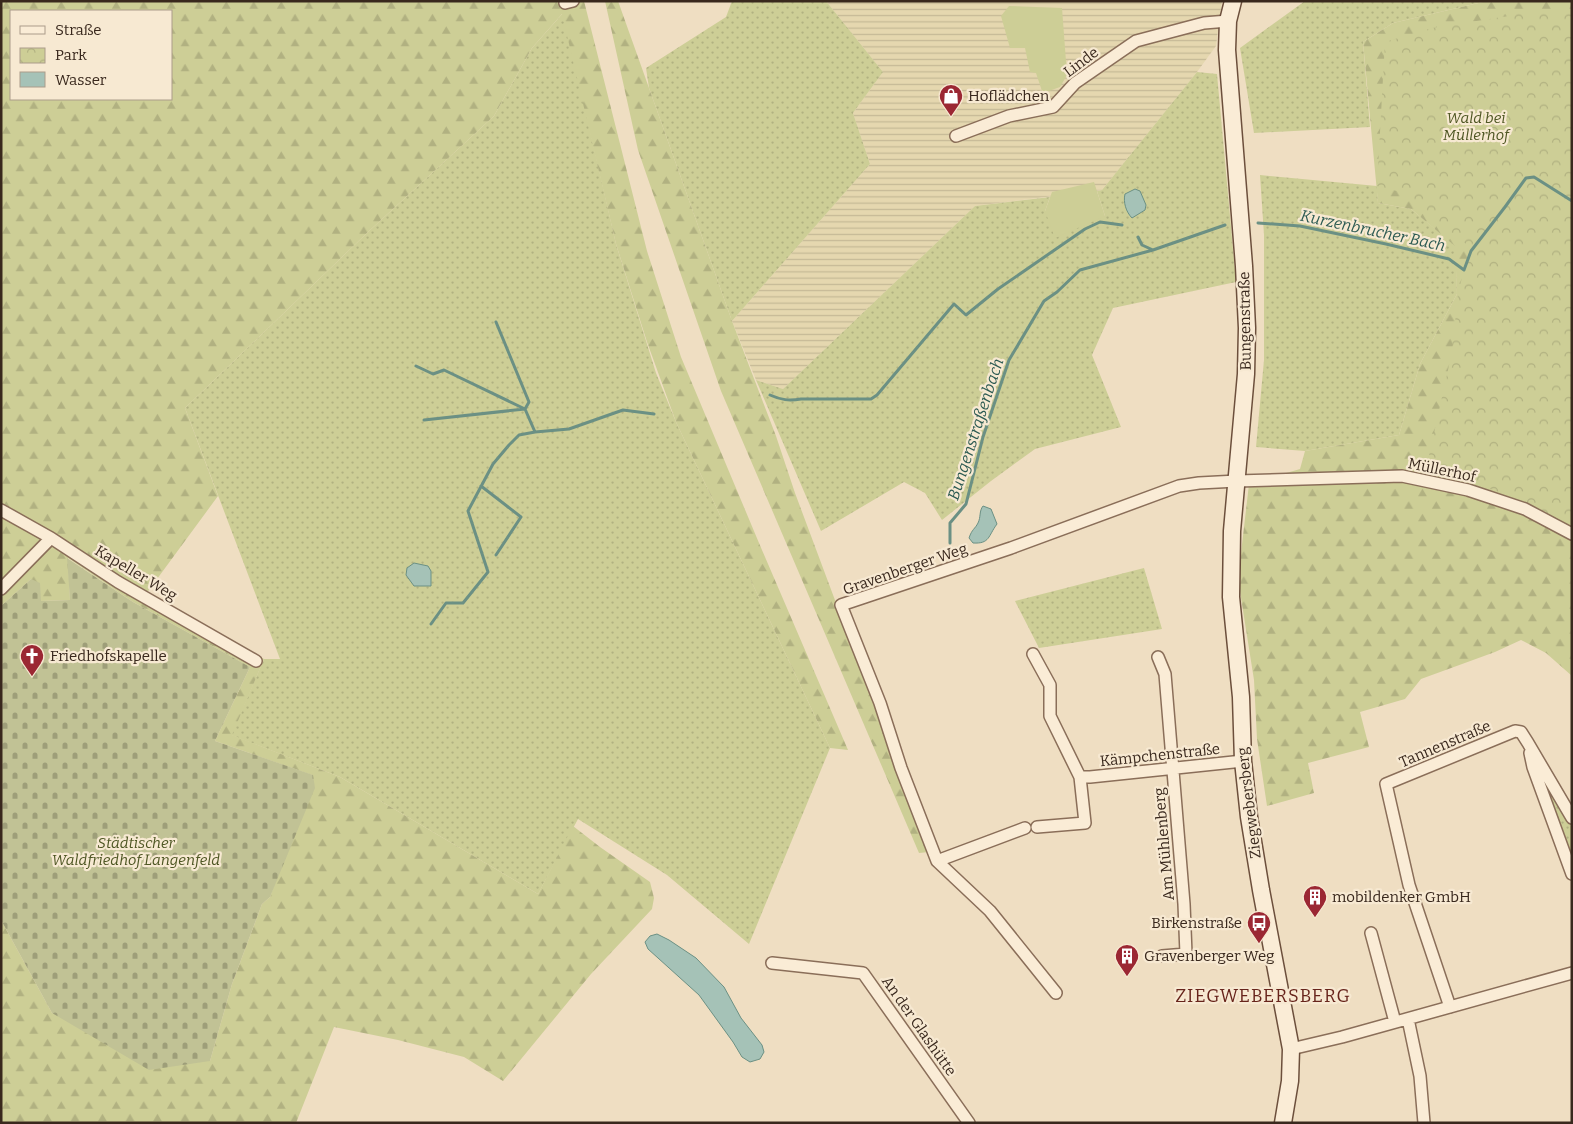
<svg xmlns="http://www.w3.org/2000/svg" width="1573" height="1124" font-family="Bitter,serif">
<defs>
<pattern id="farmland-rules" width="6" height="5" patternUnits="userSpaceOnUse" patternTransform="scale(1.25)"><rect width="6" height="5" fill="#e5d7af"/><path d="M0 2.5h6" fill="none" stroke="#c5b996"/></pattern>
<pattern id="grass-dots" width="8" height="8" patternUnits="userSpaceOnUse" patternTransform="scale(1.25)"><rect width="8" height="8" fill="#cdce96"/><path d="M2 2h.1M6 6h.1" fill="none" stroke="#b1b181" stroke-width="1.8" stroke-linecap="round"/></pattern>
<pattern id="forest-firs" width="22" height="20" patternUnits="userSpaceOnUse" patternTransform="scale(1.25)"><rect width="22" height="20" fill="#cdce96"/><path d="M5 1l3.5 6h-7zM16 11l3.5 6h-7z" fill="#b1b181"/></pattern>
<pattern id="cemetery-stones" width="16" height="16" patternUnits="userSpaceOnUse" patternTransform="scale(1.25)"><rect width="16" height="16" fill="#c1c295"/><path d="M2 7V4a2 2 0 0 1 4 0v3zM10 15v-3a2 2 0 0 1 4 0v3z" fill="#9e9e79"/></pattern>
<pattern id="park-crowns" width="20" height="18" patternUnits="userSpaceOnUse" patternTransform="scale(1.25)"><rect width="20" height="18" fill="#cdce96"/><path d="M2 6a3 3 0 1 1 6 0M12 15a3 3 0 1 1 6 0" fill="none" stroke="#b1b181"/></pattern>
</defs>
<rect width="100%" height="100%" fill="#efdec2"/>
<path fill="url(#farmland-rules)" d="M 826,1 L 1222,1 L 1216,46 L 1197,72 L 1102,190 L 975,206 L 783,389 L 756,380 L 732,321 L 870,164 L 853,113 L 883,72 Z"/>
<path fill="url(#grass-dots)" d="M 732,1 L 826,1 L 883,72 L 853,113 L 870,164 L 732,321 L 649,88 L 646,68 L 726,17 Z
M 1305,1 L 1487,1 L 1393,23 L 1363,42 L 1370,127 L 1254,133 L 1240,48 Z
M 563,13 L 616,244 L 656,373 L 676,422 L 830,748 L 749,944 L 667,875 L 578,819 L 538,894 L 340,777 L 231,735 L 264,659 L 280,659 L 185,408 L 368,232 L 494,116 L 532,48 Z
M 1197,72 L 1217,74 L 1236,282 L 1113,308 L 1092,355 L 1121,427 L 1035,449 L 991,481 L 942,520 L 925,493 L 904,482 L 821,531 L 756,380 L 783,389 L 975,206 L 1050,197 L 1045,211 L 1105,216 L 1097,191 L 1102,190 Z
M 1260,175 L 1377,186 L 1378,203 L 1411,209 L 1456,246 L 1457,294 L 1420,364 L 1399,435 L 1305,451 L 1256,447 L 1264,360 L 1264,235 Z
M 1144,568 L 1162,629 L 1039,648 L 1015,601 Z
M 1550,786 L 1572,828 L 1572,864 L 1544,789 Z"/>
<path fill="url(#forest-firs)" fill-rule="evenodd" d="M 1,1 L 584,1 L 647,251 L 681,357 L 759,543 L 848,750 L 830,748 L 676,422 L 647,342 L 616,244 L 562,14 L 532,48 L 494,116 L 368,232 L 185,408 L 218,496 L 146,594 L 264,659 L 232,735 L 340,777 L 538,894 L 573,826 L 600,847 L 650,882 L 654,898 L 652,909 L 591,974 L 503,1081 L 464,1057 L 398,1040 L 334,1027 L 296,1123 L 1,1123 L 1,920 L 52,1013 L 210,1061 L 232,984 L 262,904 L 270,897 L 312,775 L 215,741 L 250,667 L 133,602 L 68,558 L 70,600 L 40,601 L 31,579 L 1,606 ZM 11,11 L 171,11 L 171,99 L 11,99 Z
M 605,1 L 618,1 L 732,321 L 776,436 L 795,493 L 929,852 L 919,853 L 721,391 L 638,150 Z
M 1487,1 L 1572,1 L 1572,676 L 1546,653 L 1521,640 L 1495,652 L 1421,679 L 1405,699 L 1360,712 L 1369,747 L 1308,763 L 1314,793 L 1267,806 L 1257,739 L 1254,680 L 1238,579 L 1249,484 L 1300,469 L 1305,451 L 1399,435 L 1420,364 L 1457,294 L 1455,246 L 1411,209 L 1378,203 L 1363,42 L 1393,23 Z"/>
<path fill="url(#cemetery-stones)" d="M 67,558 L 133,602 L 250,667 L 215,741 L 313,775 L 315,788 L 270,897 L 262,904 L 232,984 L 210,1061 L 149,1070 L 52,1013 L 1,920 L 1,606 L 31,579 L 40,583 L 41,601 L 70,600 Z"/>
<path fill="url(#park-crowns)" d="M 1572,11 L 1572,530 L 1490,489 L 1458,481 L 1424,478 L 1452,352 L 1458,293 L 1470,247 L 1397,191 L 1377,186 L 1385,42 L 1432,28 L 1515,15 L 1515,12 Z"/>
<path fill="#cdce96" d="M 1009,6 L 1062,8 L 1067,75 L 1060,87 L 1049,91 L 1042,91 L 1036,73 L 1030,72 L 1025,48 L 1010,48 L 1001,16 Z
M 1094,182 L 1105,216 L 1055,238 L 1045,211 L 1052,192 Z"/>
<path fill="#a5c2b7" stroke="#6b9084" d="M 1135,189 L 1140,191 L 1146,205 L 1145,210 L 1132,218 C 1126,212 1123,202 1125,194 Z
M 983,506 L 991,509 L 997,524 C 988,536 990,544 973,543 L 969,538 C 972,529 975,529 978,523 C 981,517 979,511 983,506 Z
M 414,563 L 428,566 L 431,571 L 431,586 L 414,586 L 406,575 L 407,568 Z
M 657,934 L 669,940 L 696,958 L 724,987 L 741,1018 L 762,1045 L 764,1052 L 760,1059 L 750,1062 L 742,1057 L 733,1042 L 699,995 L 648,949 L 645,942 L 650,936 Z"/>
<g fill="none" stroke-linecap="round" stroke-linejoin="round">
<path stroke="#6b9084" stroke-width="3" d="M 1258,223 L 1300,226 L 1386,244 L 1449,259 L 1464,270 L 1471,251 L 1505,207 L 1526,178 L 1534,177 L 1572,201
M 1138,237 L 1142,245 L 1153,250 L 1225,225
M 416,366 L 433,374 L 444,370 L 525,409 L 535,432
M 770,395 C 781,400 789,401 801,399 L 871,399 L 877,395 L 954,304 L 966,315 L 998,289 L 1085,229 L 1100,222 L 1122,225
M 424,420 L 525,409 L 529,402 L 496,322
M 481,486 L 521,517 L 496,555
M 950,543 L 950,523 L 966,504 L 983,437 L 1009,360 L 1044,301 L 1057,292 L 1080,270 L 1153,250
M 431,624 L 446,603 L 463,603 L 488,572 L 468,511 L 493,464 L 509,445 L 519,435 L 535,432 L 569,429 L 623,410 L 654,414"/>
<g stroke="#8a6e59" stroke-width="14">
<path id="street" d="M 565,3 L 573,1
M 956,136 L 1009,116 L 1053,107 L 1075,83 L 1136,41 L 1204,23 L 1228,21
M 1,510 L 51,538 L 118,582 L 256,661
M 1,589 L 51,538
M 1033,654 L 1050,685 L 1050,716 L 1080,777 L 1085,823 L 1037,827
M 1158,657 L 1165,674 L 1184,904 L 1186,954 L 1162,956
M 1530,753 L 1533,767 L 1572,874
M 1080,777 L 1090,777 L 1243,761
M 937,861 L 1025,828
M 1371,933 L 1395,1022
M 772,963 L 863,973 L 969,1123
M 1056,993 L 990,911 L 937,861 L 901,768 L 880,703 L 841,605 L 1011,548 L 1179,486 L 1199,483 L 1237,481 L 1402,476 L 1468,490 L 1525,509 L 1572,534
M 1450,1007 L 1409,885 L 1386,784 L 1515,731 L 1521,732 L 1528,743 L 1572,818
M 1408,1019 L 1420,1076 L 1424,1123
M 1291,1049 L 1342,1037 L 1572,973"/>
</g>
<g stroke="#6c4f3c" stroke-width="19">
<path id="secondary" d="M 1233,1 L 1228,21 L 1227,50 L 1244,266 L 1247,328 L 1246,374 L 1232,531 L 1231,597 L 1241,697 L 1243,761 L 1249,817 L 1261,890 L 1291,1049 L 1290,1081 L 1283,1123"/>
</g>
<use href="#street" stroke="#faecd6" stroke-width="11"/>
<use href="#secondary" stroke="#faecd6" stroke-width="16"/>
</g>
<defs>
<g id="shop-pin" transform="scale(1.25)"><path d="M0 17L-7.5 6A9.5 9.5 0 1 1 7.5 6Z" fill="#9b2733" stroke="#f7e9d2"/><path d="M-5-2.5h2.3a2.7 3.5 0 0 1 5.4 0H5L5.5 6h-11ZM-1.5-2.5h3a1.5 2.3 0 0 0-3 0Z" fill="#fff"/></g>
<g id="church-pin" transform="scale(1.25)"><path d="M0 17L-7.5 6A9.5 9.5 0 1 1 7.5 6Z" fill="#9b2733" stroke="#f7e9d2"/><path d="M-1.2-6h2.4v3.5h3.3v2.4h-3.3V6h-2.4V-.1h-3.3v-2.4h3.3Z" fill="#fff"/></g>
<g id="building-pin" transform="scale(1.25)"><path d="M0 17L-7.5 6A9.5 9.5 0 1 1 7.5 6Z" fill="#9b2733" stroke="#f7e9d2"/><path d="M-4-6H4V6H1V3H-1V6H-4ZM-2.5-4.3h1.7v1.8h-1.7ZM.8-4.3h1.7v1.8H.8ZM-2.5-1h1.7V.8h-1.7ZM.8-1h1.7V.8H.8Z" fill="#fff"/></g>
<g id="bus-pin" transform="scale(1.25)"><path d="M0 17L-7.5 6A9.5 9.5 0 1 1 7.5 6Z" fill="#9b2733" stroke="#f7e9d2"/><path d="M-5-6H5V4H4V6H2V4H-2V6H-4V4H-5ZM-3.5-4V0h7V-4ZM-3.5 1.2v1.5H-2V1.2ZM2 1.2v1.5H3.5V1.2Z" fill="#fff"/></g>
</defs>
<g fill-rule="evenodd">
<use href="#shop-pin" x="951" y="96"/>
<use href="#church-pin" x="32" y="656"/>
<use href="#building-pin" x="1315" y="897"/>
<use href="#bus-pin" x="1259" y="923"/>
<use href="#building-pin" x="1127" y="956"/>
</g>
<g text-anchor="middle" stroke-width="4.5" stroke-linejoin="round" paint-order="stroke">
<g font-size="15" fill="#39281d" stroke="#f7e9d2">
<text transform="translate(1081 62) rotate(-37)" y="5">Linde</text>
<text transform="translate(1245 321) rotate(-91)" y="5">Bungenstraße</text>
<text transform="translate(1442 470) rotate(12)" y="5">Müllerhof</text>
<text transform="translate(905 569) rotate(-19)" y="5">Gravenberger Weg</text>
<text transform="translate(136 573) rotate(31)" y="5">Kapeller Weg</text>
<text transform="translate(1445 744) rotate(-23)" y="5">Tannenstraße</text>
<text transform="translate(1160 755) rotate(-6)" y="5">Kämpchenstraße</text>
<text transform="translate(1249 803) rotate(-97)" y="5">Ziegwebersberg</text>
<text transform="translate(1164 844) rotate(-95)" y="5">Am Mühlenberg</text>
<text transform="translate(919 1026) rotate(55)" y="5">An der Glashütte</text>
</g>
<g font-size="15" fill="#39281d" stroke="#f7e9d2" text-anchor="start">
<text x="968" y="101">Hoflädchen</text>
<text x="50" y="661">Friedhofskapelle</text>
<text x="1332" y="902">mobildenker GmbH</text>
<text x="1242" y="928" text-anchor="end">Birkenstraße</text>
<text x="1144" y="961">Gravenberger Weg</text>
</g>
<g font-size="15" font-style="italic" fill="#4e5623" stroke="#f7e9d2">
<text x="1476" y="123">Wald bei<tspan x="1476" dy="17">Müllerhof</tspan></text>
<text x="136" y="848">Städtischer<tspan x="136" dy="17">Waldfriedhof Langenfeld</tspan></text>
</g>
<g font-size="16" font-style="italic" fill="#2c5a52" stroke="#f7e9d2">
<text transform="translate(1373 230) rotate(12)" y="6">Kurzenbrucher Bach</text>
<text transform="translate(975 429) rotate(-72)" y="6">Bungenstraßenbach</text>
</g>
<g font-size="18" letter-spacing="1" fill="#67241b" stroke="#f7e9d2">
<text x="1263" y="1002">ZIEGWEBERSBERG</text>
</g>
</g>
<rect width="1573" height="1124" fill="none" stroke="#39281d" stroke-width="5"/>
<rect x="10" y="10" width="162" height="90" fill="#f7e9d2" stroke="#ab9c8a"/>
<rect x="20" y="26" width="25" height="8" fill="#faecd6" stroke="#ab9c8a"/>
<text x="55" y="35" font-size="15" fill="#39281d">Straße</text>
<rect x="20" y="48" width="25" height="15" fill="url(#park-crowns)" stroke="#ab9c8a"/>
<text x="55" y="60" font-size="15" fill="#39281d">Park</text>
<rect x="20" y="72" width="25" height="15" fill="#a5c2b7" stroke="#ab9c8a"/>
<text x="55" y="85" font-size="15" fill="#39281d">Wasser</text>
</svg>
